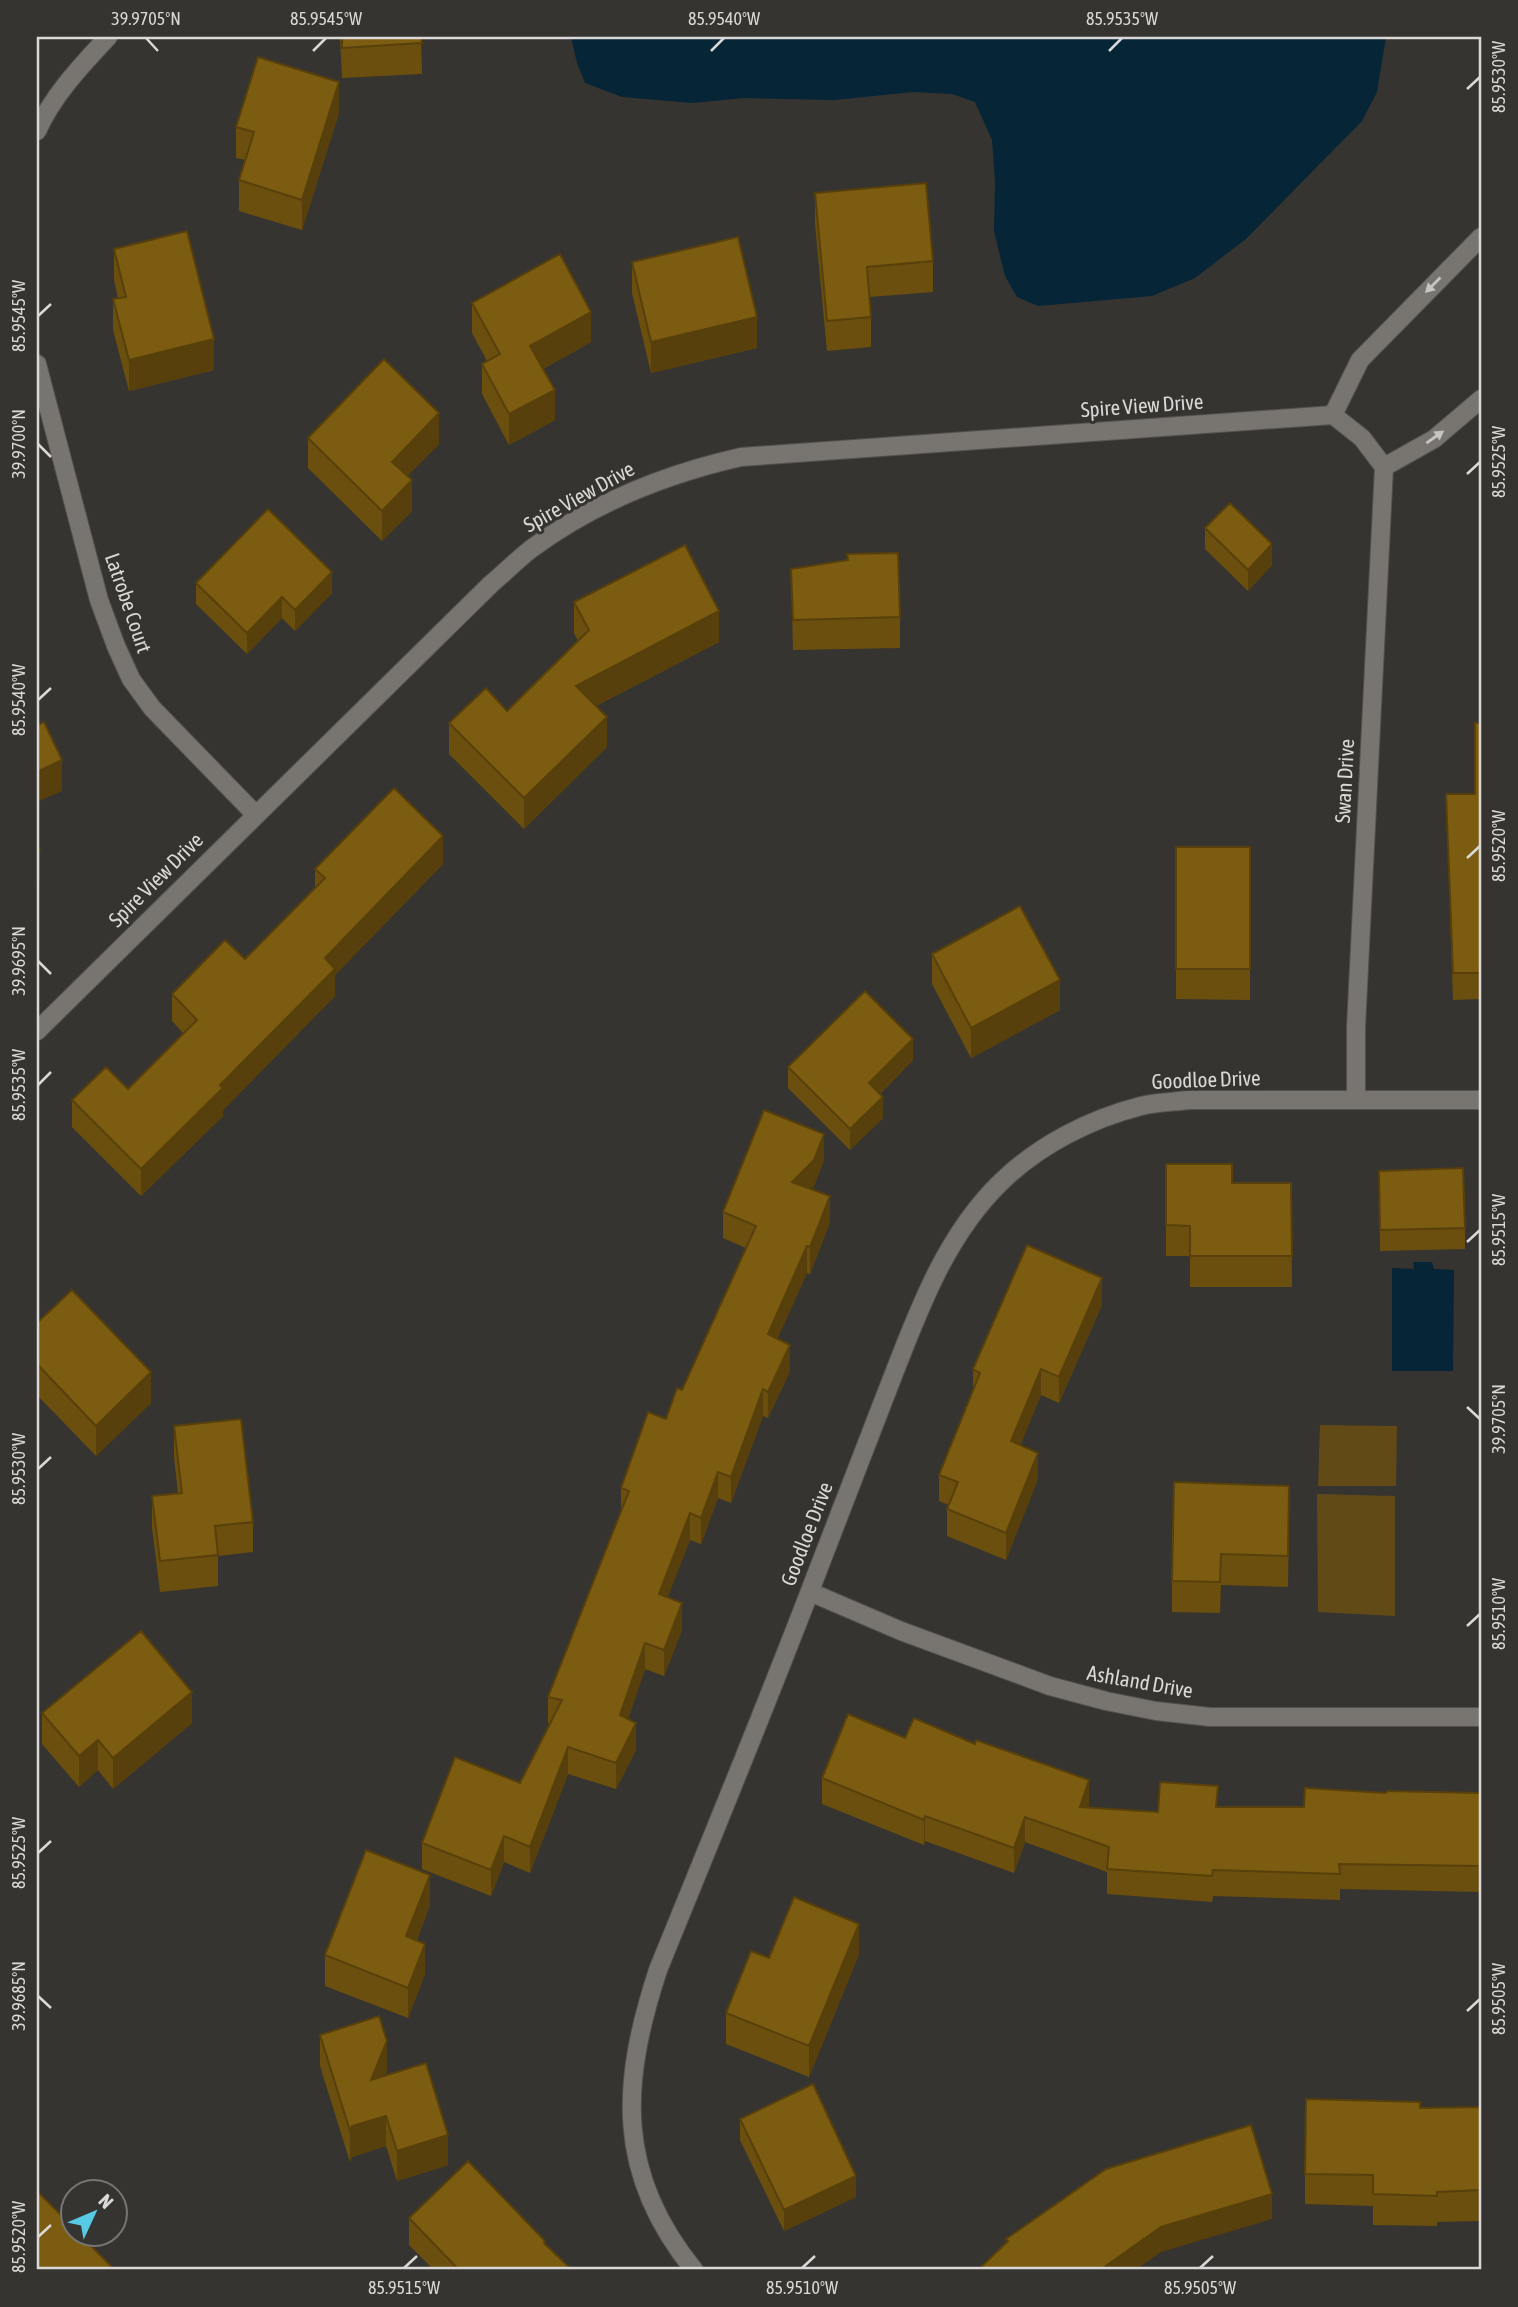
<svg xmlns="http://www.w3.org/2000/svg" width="1518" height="2307" font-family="'Asap Condensed',sans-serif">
<rect width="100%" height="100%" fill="#363430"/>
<path fill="#614a16" d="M 1320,1425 L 1397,1426 L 1396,1486 L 1318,1486 Z
M 1317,1494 L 1395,1496 L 1395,1616 L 1318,1612 Z"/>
<path fill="#062536" d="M 571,37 L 1386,37 L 1377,92 L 1362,121 L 1246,239 L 1195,278 L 1152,296 L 1038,306 L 1017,297 L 1005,276 L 994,231 L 995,182 L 992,140 L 975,102 L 952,94 L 913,92 L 835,100 L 745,98 L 692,103 L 622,97 L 585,83 L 577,63 Z
M 1413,1262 L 1432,1262 L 1434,1269 L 1454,1270 L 1453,1371 L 1392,1371 L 1392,1268 L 1414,1269 Z"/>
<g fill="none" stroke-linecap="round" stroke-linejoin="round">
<g stroke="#53514d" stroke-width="20">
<path id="minor" d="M 37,131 C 53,95 81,66 108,37
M 37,364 L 99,600 L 116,646 L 131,679 L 152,708 L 255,814
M 1333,415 L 1360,360 L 1481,237
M 1384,467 L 1434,439 L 1481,399
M 37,1031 L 491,584 C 504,573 517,560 531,549 C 593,503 666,474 741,457 L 1333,415 L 1362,438 L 1384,467
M 1356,1098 L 1356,1027 L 1384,467
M 810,1592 L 901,1631 L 1050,1686 L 1106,1701 L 1156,1711 L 1210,1717 L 1481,1717
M 694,2270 C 615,2173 621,2083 658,1970 C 712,1837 767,1704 818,1570 C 840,1513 862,1456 884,1399 C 914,1323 941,1240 1001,1182 C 1039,1145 1090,1119 1141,1106 C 1156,1102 1174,1102 1189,1100 L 1481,1100"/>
</g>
<use href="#minor" stroke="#787571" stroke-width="18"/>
</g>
<path fill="#6b4f0e" d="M 340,37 L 421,37 L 422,74 L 342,78 Z
M 339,113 L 302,230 L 239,211 L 239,180 L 246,160 L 236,158 L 236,127 Z
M 815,193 L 933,261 L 933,292 L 869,297 L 871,317 L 871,347 L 827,351 L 815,224 Z
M 114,249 L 214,370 L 129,391 L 113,330 L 113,299 L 118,298 L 114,280 Z
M 632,262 L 757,348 L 651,373 L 632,293 Z
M 472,303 L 591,342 L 543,369 L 555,420 L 509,445 L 482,394 L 482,364 L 487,361 L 472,333 Z
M 308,438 L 439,444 L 407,476 L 412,511 L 382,541 L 308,468 Z
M 1205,528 L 1272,565 L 1248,591 L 1205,549 Z
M 791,569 L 900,617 L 900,648 L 793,650 Z
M 196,583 L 332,593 L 295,631 L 282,618 L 247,654 L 196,604 Z
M 574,602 L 719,642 L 596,706 L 607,747 L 524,829 L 449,754 L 449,723 L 507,711 L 578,641 L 574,633 Z
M 1481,723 L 1481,999 L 1453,1000 L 1446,794 L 1475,794 Z
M 1176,847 L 1250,847 L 1250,1000 L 1176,999 Z
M 443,864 L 335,975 L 335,996 L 223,1110 L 223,1116 L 141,1196 L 72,1127 L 72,1100 L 128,1089 L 183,1033 L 172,1021 L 172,994 L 245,959 L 315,888 L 315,869 Z
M 932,954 L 1060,1010 L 971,1058 L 932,984 Z
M 913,1060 L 880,1094 L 883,1118 L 850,1150 L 788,1088 L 788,1067 Z
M 824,1160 L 814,1186 L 811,1189 L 830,1222 L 810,1274 L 807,1273 L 777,1339 L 790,1371 L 768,1418 L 763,1416 L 731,1503 L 718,1498 L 701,1544 L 690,1540 L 667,1597 L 682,1630 L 664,1676 L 645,1669 L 628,1719 L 636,1750 L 616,1789 L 568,1774 L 530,1873 L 504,1862 L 491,1896 L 422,1869 L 422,1843 L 520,1783 L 550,1724 L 548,1723 L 548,1697 L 621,1512 L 621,1488 L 666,1419 L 682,1390 L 746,1248 L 723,1238 L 723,1212 Z
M 1166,1164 L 1232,1183 L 1291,1183 L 1292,1287 L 1190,1287 L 1190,1256 L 1166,1256 Z
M 1379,1171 L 1465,1228 L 1465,1249 L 1380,1251 Z
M 1102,1305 L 1059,1403 L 1041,1395 L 1020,1445 L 1038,1479 L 1006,1560 L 947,1536 L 947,1509 L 949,1505 L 939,1501 L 939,1475 L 973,1392 L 973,1369 Z
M 37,1323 L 151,1403 L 96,1456 L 37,1395 Z
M 174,1426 L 253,1522 L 253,1552 L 218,1556 L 218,1586 L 160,1592 L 152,1527 L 152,1496 L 178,1493 L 174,1457 Z
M 1289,1517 L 1288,1587 L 1221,1585 L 1220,1613 L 1172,1612 L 1172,1581 Z
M 42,1713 L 192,1723 L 113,1789 L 98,1770 L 79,1787 L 42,1744 Z
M 905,1738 L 1089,1805 L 1088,1808 L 1158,1812 L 1218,1807 L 1304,1807 L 1386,1793 L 1481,1793 L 1481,1892 L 1340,1889 L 1340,1900 L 1213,1896 L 1212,1902 L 1107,1894 L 1107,1872 L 1025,1842 L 1014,1873 L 925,1841 L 924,1845 L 822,1804 L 822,1778 Z
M 430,1905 L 417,1940 L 425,1974 L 408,2018 L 325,1986 L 325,1955 Z
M 859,1954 L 809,2077 L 726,2044 L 726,2013 L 769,1958 Z
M 320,2035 L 387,2071 L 385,2075 L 448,2165 L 397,2181 L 386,2146 L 352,2157 L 350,2162 L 320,2066 Z
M 1481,2107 L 1481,2221 L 1437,2222 L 1437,2226 L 1373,2225 L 1373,2206 L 1305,2204 L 1305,2174 L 1420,2108 Z
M 740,2119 L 856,2197 L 784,2231 L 740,2140 Z
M 409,2218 L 545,2245 L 572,2270 L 434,2270 L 409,2245 Z"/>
<path fill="#57400b" d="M 339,82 L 339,113 L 302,230 L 302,200 Z
M 591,312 L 591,342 L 530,376 L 530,346 Z
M 757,317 L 757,348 L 651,373 L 651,342 Z
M 214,339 L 214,370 L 129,391 L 129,360 Z
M 555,390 L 555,420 L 509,445 L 509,414 Z
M 439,413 L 439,444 L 392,492 L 392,462 Z
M 412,480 L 412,511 L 382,541 L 382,511 Z
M 1272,544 L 1272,565 L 1248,591 L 1248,570 Z
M 332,572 L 332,593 L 295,631 L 295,610 Z
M 282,597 L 282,618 L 247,654 L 247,633 Z
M 719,611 L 719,642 L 576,716 L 576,686 Z
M 607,717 L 607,747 L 524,829 L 524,798 Z
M 62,760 L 62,791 L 37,802 L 37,772 Z
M 443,836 L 443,864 L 335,975 L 335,996 L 223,1110 L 223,1116 L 141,1196 L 141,1169 L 220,1085 L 325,958 Z
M 40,851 L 40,881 L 37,883 L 37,853 Z
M 1060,980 L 1060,1010 L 971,1058 L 971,1028 Z
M 913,1039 L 913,1060 L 869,1104 L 869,1083 Z
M 883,1097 L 883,1118 L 850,1150 L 850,1129 Z
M 824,1134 L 824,1160 L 814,1186 L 792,1208 L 792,1182 Z
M 830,1196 L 830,1222 L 810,1274 L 810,1247 Z
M 807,1246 L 807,1273 L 768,1360 L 768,1334 Z
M 1102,1278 L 1102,1305 L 1059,1403 L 1059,1377 Z
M 790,1345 L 790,1371 L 768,1418 L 768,1392 Z
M 1041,1369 L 1041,1395 L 1011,1468 L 1011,1441 Z
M 151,1372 L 151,1403 L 96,1456 L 96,1426 Z
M 763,1389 L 763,1416 L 731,1503 L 731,1477 Z
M 1038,1453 L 1038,1479 L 1006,1560 L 1006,1533 Z
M 718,1472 L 718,1498 L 701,1544 L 701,1518 Z
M 690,1513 L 690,1540 L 659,1620 L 659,1594 Z
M 682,1603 L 682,1630 L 664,1676 L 664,1650 Z
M 645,1643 L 645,1669 L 620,1742 L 620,1715 Z
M 192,1692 L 192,1723 L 113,1789 L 113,1758 Z
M 636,1723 L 636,1750 L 616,1789 L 616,1763 Z
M 98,1740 L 98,1770 L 79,1787 L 79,1756 Z
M 568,1747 L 568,1774 L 530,1873 L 530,1847 Z
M 1089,1780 L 1089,1805 L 1080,1833 L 1080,1807 Z
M 925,1816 L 925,1841 L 924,1845 L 924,1820 Z
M 1025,1817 L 1025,1842 L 1014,1873 L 1014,1848 Z
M 504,1836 L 504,1862 L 491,1896 L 491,1870 Z
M 430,1875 L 430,1905 L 406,1967 L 406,1936 Z
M 859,1924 L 859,1954 L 809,2077 L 809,2046 Z
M 425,1944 L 425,1974 L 408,2018 L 408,1988 Z
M 387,2041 L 387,2071 L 371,2110 L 371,2080 Z
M 386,2116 L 386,2146 L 352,2157 L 350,2162 L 350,2131 L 352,2126 Z
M 448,2135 L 448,2165 L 397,2181 L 397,2151 Z
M 856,2176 L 856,2197 L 784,2231 L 784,2210 Z
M 1272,2194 L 1272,2219 L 1161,2252 L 1135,2270 L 1100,2270 L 1161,2227 Z"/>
<path fill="#7c5c10" stroke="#57400b" stroke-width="2" d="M 342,37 L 421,37 L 422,43 L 342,48 Z
M 258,57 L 339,82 L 302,200 L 239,180 L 254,132 L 236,127 Z
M 926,183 L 933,261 L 867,267 L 871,317 L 827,321 L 815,193 Z
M 187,231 L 214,339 L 129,360 L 113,299 L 126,297 L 114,249 Z
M 738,237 L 757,317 L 651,342 L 632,262 Z
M 560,254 L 591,312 L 530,346 L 555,390 L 509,414 L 482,364 L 500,354 L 472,303 Z
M 384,359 L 439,413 L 392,462 L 412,480 L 382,511 L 308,438 Z
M 1230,503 L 1272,544 L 1248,570 L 1205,528 Z
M 268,509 L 332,572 L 295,610 L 282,597 L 247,633 L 196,583 Z
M 685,545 L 719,611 L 576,686 L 607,717 L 524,798 L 449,723 L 486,688 L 507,711 L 589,630 L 574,602 Z
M 898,553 L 900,617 L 793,620 L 791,569 L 848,560 L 847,554 Z
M 44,722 L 62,760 L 37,772 L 37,725 Z
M 1475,723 L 1481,723 L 1481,973 L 1453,973 L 1446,794 L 1475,794 Z
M 394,788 L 443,836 L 325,958 L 335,969 L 220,1085 L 223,1088 L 141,1169 L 72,1100 L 106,1067 L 128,1089 L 197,1020 L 172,994 L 225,940 L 245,959 L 325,878 L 315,869 Z
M 37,843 L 40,851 L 37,853 Z
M 1176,847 L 1250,847 L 1250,969 L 1176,969 Z
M 1020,906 L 1060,980 L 971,1028 L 932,954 Z
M 865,991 L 913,1039 L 869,1083 L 883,1097 L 850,1129 L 788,1067 Z
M 764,1110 L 824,1134 L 814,1160 L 792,1182 L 830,1196 L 810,1247 L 807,1246 L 768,1334 L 790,1345 L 768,1392 L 763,1389 L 731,1477 L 718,1472 L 701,1518 L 690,1513 L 659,1594 L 682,1603 L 664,1650 L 645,1643 L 620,1715 L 636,1723 L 616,1763 L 568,1747 L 530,1847 L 504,1836 L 491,1870 L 422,1843 L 455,1757 L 520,1783 L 562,1700 L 548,1697 L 629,1491 L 621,1488 L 648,1412 L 666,1419 L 677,1388 L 682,1390 L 756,1226 L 723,1212 Z
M 1166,1164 L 1232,1164 L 1232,1183 L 1291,1183 L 1292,1256 L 1190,1256 L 1190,1226 L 1166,1225 Z
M 1463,1168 L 1465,1228 L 1380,1230 L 1379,1171 Z
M 1027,1245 L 1102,1278 L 1059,1377 L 1041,1369 L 1011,1441 L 1038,1453 L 1006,1533 L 947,1509 L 958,1482 L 939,1475 L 980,1373 L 973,1369 Z
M 72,1290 L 151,1372 L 96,1426 L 37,1364 L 37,1323 Z
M 241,1419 L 253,1522 L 215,1526 L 218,1555 L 160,1561 L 152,1496 L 182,1493 L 174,1426 Z
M 1174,1482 L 1289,1486 L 1288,1556 L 1221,1554 L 1220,1582 L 1172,1581 Z
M 141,1631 L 192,1692 L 113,1758 L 98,1740 L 79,1756 L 42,1713 Z
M 848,1714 L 905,1738 L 914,1718 L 975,1744 L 976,1740 L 1089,1780 L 1080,1807 L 1158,1812 L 1160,1782 L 1218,1786 L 1216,1807 L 1304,1807 L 1305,1788 L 1386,1793 L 1387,1791 L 1481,1793 L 1481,1866 L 1339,1864 L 1340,1874 L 1213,1870 L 1212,1876 L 1107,1869 L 1109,1847 L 1025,1817 L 1014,1848 L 925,1816 L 924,1820 L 822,1778 Z
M 366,1850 L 430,1875 L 406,1936 L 425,1944 L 408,1988 L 325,1955 Z
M 794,1897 L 859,1924 L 809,2046 L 726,2013 L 751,1951 L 769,1958 Z
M 379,2016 L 387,2041 L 371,2080 L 426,2063 L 448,2135 L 397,2151 L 386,2116 L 352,2126 L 350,2131 L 320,2035 Z
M 813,2084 L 856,2176 L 784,2210 L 740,2119 Z
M 1306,2099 L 1420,2102 L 1420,2108 L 1481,2107 L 1481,2190 L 1437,2192 L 1437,2196 L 1373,2194 L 1373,2175 L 1305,2174 Z
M 1251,2125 L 1272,2194 L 1161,2227 L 1100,2270 L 978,2270 L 1008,2241 L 1006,2239 L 1106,2169 Z
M 468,2161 L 545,2241 L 544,2243 L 572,2270 L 459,2270 L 409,2218 Z
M 37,2191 L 74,2228 L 74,2234 L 79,2234 L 115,2270 L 37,2270 Z"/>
<defs><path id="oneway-solid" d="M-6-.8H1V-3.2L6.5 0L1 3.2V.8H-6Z" transform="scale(1.75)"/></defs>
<g fill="#c7c5c3">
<use href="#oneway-solid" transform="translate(1433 285) rotate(135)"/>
<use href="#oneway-solid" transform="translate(1435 437) rotate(-35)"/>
</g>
<path fill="none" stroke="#dbd9d7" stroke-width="2.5" d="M 146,38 L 158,51M 313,51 L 326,38M 711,51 L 724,38M 1109,51 L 1122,38M 1467,89 L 1480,77M 38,316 L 51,304M 38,444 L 51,457M 1467,474 L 1480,462M 38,700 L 51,688M 1467,858 L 1480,846M 38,961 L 51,974M 38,1085 L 51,1072M 1467,1242 L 1480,1230M 1467,1407 L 1480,1419M 38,1469 L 51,1457M 1467,1626 L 1480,1614M 38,1853 L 51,1841M 38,1996 L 51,2008M 1467,2011 L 1480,1999M 38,2237 L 51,2225M 404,2268 L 417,2256M 802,2268 L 815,2256M 1200,2268 L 1213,2256"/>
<g text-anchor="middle" stroke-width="6" stroke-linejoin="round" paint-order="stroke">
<g font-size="21" fill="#dbd9d7" stroke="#363430">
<text transform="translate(1142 406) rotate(-4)" y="7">Spire View Drive</text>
<text transform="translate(579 497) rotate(-29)" y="7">Spire View Drive</text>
<text transform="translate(128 603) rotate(71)" y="7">Latrobe Court</text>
<text transform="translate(1345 781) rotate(-87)" y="7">Swan Drive</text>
<text transform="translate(156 880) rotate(-45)" y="7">Spire View Drive</text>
<text transform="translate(1206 1080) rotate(-2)" y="7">Goodloe Drive</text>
<text transform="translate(807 1534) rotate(-69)" y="7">Goodloe Drive</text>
<text transform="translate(1140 1682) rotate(10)" y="7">Ashland Drive</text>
</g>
</g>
<rect width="1518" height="2307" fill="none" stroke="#363430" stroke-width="77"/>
<g transform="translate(94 2213) rotate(46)"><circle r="33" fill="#363430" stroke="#787673" stroke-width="2"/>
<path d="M0-5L12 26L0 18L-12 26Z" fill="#58c9e4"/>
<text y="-10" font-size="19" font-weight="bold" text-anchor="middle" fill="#dbd9d7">N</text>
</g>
<rect x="38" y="38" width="1442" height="2230" fill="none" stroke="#dbd9d7" stroke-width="2.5"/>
<g font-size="18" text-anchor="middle" fill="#dbd9d7">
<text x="146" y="25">39.9705°N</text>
<text x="326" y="25">85.9545°W</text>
<text x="724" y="25">85.9540°W</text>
<text x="1122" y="25">85.9535°W</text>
<text transform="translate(1499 77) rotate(-90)" y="6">85.9530°W</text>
<text transform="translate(19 316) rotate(-90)" y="6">85.9545°W</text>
<text transform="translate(19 444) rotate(-90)" y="6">39.9700°N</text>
<text transform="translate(1499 462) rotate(-90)" y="6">85.9525°W</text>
<text transform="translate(19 700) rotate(-90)" y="6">85.9540°W</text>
<text transform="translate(1499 846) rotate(-90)" y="6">85.9520°W</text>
<text transform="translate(19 961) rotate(-90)" y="6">39.9695°N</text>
<text transform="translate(19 1085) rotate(-90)" y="6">85.9535°W</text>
<text transform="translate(1499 1230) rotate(-90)" y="6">85.9515°W</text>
<text transform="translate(1499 1419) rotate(-90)" y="6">39.9705°N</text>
<text transform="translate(19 1469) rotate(-90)" y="6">85.9530°W</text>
<text transform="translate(1499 1614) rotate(-90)" y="6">85.9510°W</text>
<text transform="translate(19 1853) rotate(-90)" y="6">85.9525°W</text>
<text transform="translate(19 1996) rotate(-90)" y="6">39.9685°N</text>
<text transform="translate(1499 1999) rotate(-90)" y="6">85.9505°W</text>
<text transform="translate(19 2237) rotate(-90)" y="6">85.9520°W</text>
<text x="404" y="2294">85.9515°W</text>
<text x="802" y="2294">85.9510°W</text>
<text x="1200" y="2294">85.9505°W</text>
</g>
</svg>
